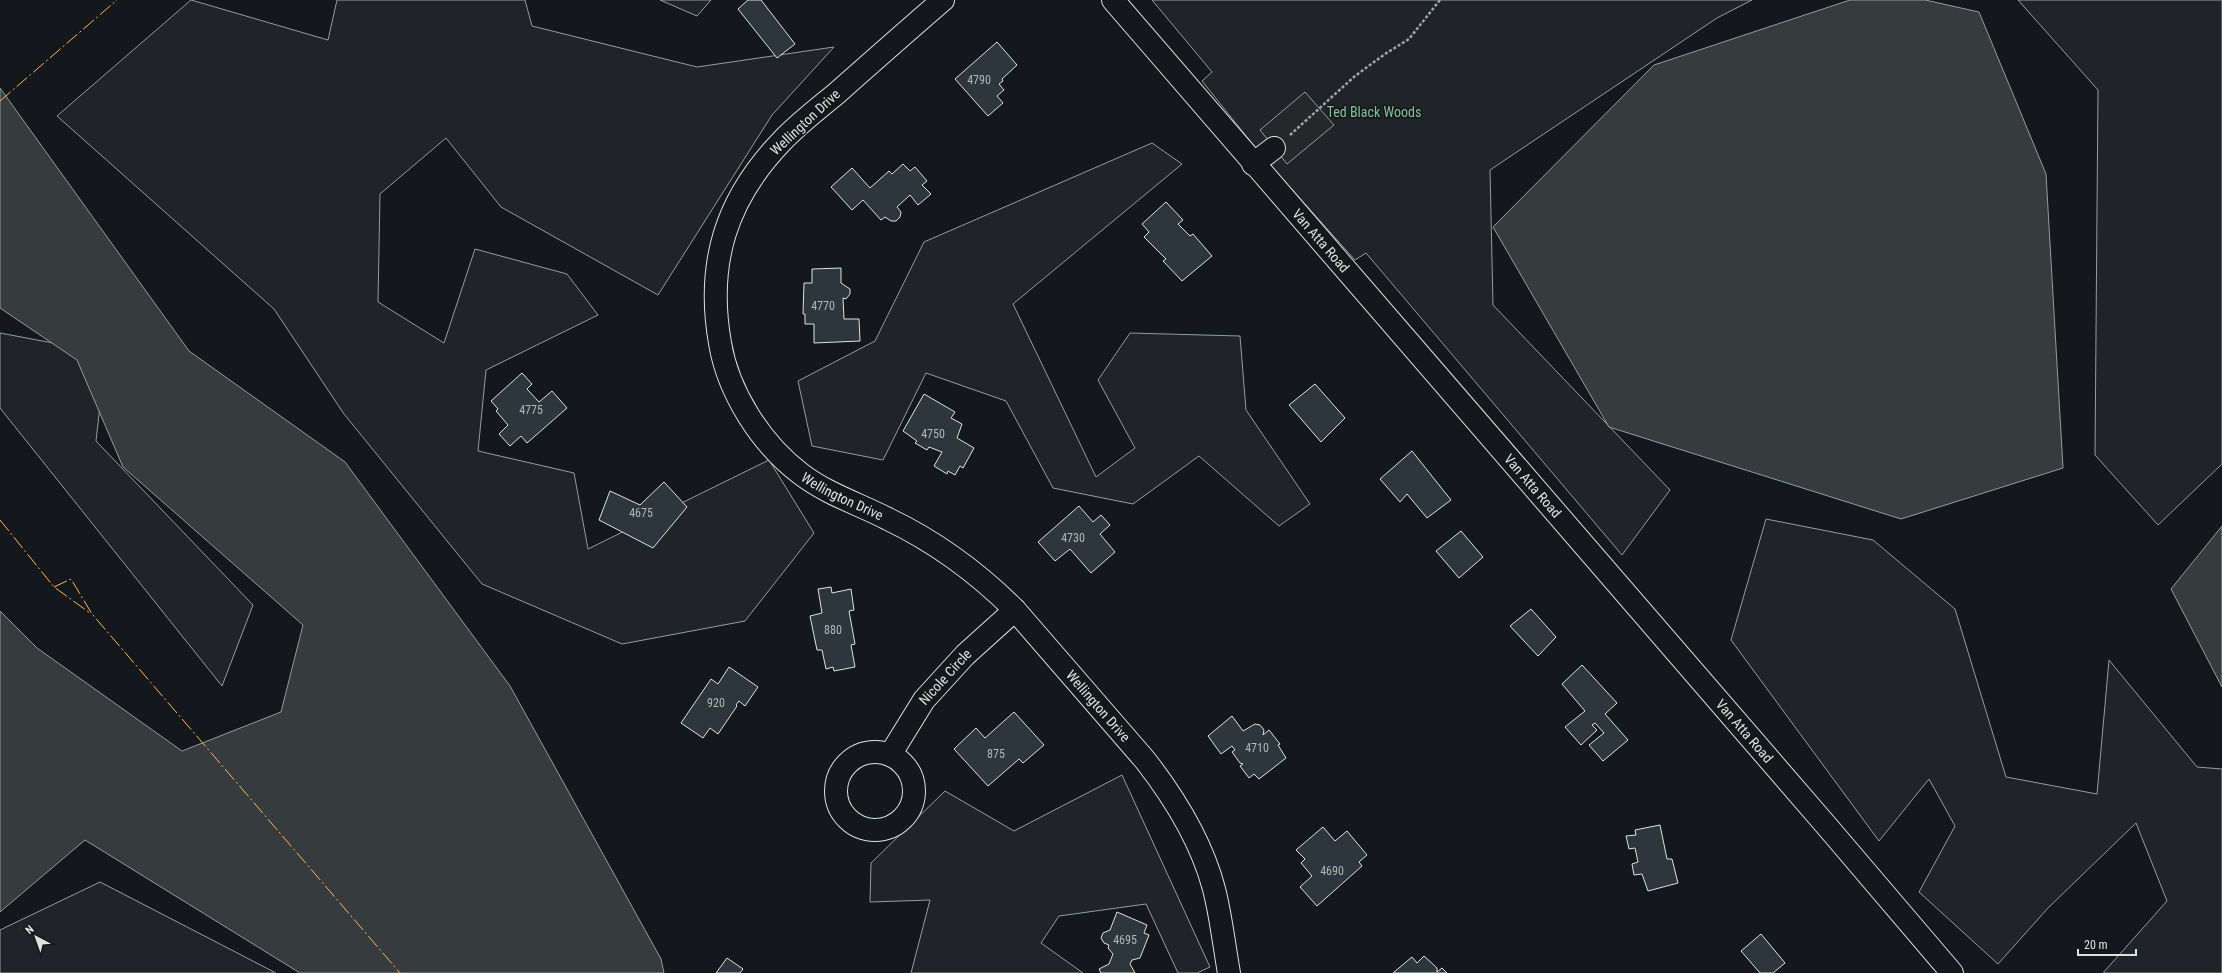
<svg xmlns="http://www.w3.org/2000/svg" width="2222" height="973" font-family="'Roboto Condensed',sans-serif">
<rect width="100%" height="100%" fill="#14181c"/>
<path fill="#202428" stroke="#939e99" d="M 191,0 L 328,40 L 337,0 L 525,0 L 532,26 L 697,67 L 834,47 L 772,115 L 658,295 L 501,207 L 446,138 L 380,194 L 378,302 L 444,343 L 475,249 L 567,274 L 598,315 L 486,370 L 478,451 L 574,473 L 588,549 L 769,460 L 814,533 L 745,621 L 622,644 L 482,584 L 344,414 L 274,309 L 57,116 Z
M 660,0 L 711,0 L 697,16 Z
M 1152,0 L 1752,0 L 1717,18 L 1490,170 L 1493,305 L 1670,490 L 1622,555 L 1366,253 L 1355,260 L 1263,157 L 1202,81 L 1212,72 Z
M 2018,0 L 2222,0 L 2222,464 L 2158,525 L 2095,455 L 2098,90 Z
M 1152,143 L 1182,164 L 1013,304 L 1096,477 L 1135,448 L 1098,380 L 1130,333 L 1240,336 L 1246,410 L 1310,504 L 1279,526 L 1199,456 L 1133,504 L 1053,488 L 1006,401 L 926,373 L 883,460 L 812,446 L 798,381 L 875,341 L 924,242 Z
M 0,333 L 106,353 L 96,441 L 253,605 L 222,686 L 0,408 Z
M 1766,519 L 1873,540 L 1955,609 L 2006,777 L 2097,794 L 2109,660 L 2197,767 L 2222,769 L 2222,973 L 2103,973 L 2167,901 L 2136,823 L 2048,908 L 1998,964 L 1919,892 L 1955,826 L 1929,779 L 1879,841 L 1731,640 Z
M 1122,775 L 1210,967 L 1197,973 L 1178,973 L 1146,904 L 1059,916 L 1041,943 L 1083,973 L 911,973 L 930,900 L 870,902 L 871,863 L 945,791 L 1014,831 Z
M 100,882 L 276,973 L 0,973 L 0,930 Z"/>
<path fill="#24282b" stroke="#939e99" d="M 1305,92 L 1334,125 L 1287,164 L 1260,130 Z"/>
<path fill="#363b3e" stroke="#939e99" d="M 1850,0 L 1925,0 L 1979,12 L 2046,174 L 2063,468 L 1901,519 L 1609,427 L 1493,227 L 1654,65 Z
M 0,88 L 189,351 L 345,462 L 510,686 L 661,959 L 664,973 L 300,973 L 85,840 L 0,912 L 0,611 L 37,648 L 182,751 L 281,712 L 303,625 L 123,467 L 77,360 L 0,308 Z
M 2222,526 L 2222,687 L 2171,589 Z"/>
<path fill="#2c363c" stroke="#d8e6dc" d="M 748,0 L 761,0 L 795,44 L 777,58 L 738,9 Z
M 997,42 L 1017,65 L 1002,79 L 1003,81 L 999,84 L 1004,90 L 997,96 L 1003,103 L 988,116 L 955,79 Z
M 903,164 L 910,171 L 915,167 L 927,181 L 922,185 L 931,194 L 918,205 L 910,195 L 897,207 L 901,212 L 900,217 L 896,221 L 891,221 L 885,217 L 881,220 L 863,200 L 852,210 L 831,187 L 852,168 L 870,188 L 889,171 L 892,174 Z
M 1166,202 L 1183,220 L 1178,224 L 1190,236 L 1193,234 L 1212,256 L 1182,281 L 1163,261 L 1166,259 L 1144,237 L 1149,232 L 1142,224 Z
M 841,268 L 841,283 L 850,289 L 850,294 L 846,299 L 843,298 L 844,319 L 859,319 L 860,341 L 814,343 L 814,324 L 805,324 L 805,314 L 803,314 L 804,283 L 812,283 L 812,269 Z
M 522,373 L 532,384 L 527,389 L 539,402 L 552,391 L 567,408 L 527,443 L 521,436 L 510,446 L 499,434 L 508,425 L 496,411 L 498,409 L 491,401 Z
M 1315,384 L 1345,418 L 1321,442 L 1289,405 Z
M 924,394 L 955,412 L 951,418 L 962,424 L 957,438 L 974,448 L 963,468 L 960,466 L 955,475 L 948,471 L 947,474 L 934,466 L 942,452 L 929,447 L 927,450 L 915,443 L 917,441 L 903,431 Z
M 1412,451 L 1451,500 L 1427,518 L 1407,494 L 1400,502 L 1380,479 Z
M 664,482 L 687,507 L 653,548 L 599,520 L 610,491 L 640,505 Z
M 1079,506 L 1093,522 L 1101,515 L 1110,525 L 1100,534 L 1115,552 L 1091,573 L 1070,549 L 1055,561 L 1038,542 Z
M 1461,531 L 1483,557 L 1459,578 L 1436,551 Z
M 831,587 L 832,593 L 851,589 L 854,610 L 849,611 L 855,644 L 851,645 L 855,667 L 834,671 L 833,667 L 826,669 L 822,650 L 817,650 L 810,616 L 822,613 L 818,589 Z
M 1531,609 L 1556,637 L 1538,656 L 1510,626 Z
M 1582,665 L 1617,703 L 1605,714 L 1628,740 L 1603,761 L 1589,745 L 1604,733 L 1595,723 L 1592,725 L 1597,730 L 1581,745 L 1565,727 L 1585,711 L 1562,684 Z
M 729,667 L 758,687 L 745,706 L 739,701 L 736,705 L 737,706 L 718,734 L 710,728 L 703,738 L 681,723 L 711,679 L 718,684 Z
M 1014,712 L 1044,745 L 1023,763 L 1019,759 L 988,786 L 954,749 L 976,728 L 985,738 Z
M 1232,716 L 1243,731 L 1255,724 L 1260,725 L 1264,730 L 1263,735 L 1269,730 L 1280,744 L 1278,745 L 1286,758 L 1259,779 L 1254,774 L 1249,778 L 1240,766 L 1243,764 L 1240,763 L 1232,752 L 1235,750 L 1232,746 L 1221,754 L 1208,736 Z
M 1660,825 L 1667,859 L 1672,859 L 1678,883 L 1648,891 L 1642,874 L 1634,875 L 1632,864 L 1638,862 L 1635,848 L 1629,849 L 1626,836 L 1636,835 L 1635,830 Z
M 1323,827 L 1335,841 L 1347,831 L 1367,855 L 1359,862 L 1362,866 L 1317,906 L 1300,887 L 1312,876 L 1301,863 L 1305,859 L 1296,850 Z
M 1117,912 L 1147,925 L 1144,933 L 1149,935 L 1140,958 L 1132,960 L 1130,964 L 1135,973 L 1101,973 L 1099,969 L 1109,964 L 1113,954 L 1108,948 L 1109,945 L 1104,943 L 1101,938 L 1103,933 L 1110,930 Z
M 1761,934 L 1785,963 L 1773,973 L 1760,973 L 1741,951 Z
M 1424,956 L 1437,968 L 1437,972 L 1442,968 L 1447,973 L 1393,973 L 1412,957 L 1417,963 Z
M 727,958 L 743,969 L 740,973 L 716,973 Z"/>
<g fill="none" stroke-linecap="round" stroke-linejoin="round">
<g stroke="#d8e6dc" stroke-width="24">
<g id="minor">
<path id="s1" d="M 943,0 C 907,31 872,62 837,93 C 819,108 799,123 782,141 C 726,199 706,263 720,343 C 728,392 761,444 801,474 C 827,494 859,504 888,519 C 936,542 977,572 1015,610 L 1145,760 C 1173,796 1202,843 1214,889 C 1221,916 1224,945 1229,973"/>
<path id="s2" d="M 1113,0 L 1825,824 L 1952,973"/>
<path d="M 1253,164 L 1274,148"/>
<circle cx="875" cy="791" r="39"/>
<path id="s3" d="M 890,755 L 924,700 L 965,655 L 1015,610"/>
</g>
</g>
<path stroke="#9da8a2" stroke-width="2.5" stroke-dasharray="3 2" stroke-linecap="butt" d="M 1290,135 L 1355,76 L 1385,54 L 1409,39 L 1440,0"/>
<use href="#minor" stroke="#14181c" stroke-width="22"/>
<path stroke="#ffb74d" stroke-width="1" stroke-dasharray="14 3 2 3" stroke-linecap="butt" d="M 0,101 L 117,0
M 0,520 L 54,587 L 90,613
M 54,587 L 71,579 L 92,614 L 400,973"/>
</g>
<g text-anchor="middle" stroke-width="3" stroke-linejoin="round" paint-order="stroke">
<g font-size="12" fill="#adbab4">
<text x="979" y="84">4790</text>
<text x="823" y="310">4770</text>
<text x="531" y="414">4775</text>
<text x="933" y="438">4750</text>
<text x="641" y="517">4675</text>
<text x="1073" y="542">4730</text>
<text x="833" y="634">880</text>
<text x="716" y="707">920</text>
<text x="1257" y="752">4710</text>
<text x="996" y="758">875</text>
<text x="1332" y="875">4690</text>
<text x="1125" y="944">4695</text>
</g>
<g font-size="14" fill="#8ac095" stroke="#14181c">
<text x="1374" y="117">Ted Black Woods</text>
</g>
<g font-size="14" fill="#d8e6dc" stroke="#14181c">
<text transform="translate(805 122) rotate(-43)" y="5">Wellington Drive</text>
<text dy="5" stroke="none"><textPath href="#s2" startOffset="318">Van Atta Road</textPath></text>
<text dy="5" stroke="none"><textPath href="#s2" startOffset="642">Van Atta Road</textPath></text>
<text dy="5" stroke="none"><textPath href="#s1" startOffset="639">Wellington Drive</textPath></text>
<text dy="5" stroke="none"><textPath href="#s3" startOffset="96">Nicole Circle</textPath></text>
<text dy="5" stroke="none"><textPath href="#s1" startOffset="974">Wellington Drive</textPath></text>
<text dy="5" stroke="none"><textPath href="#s2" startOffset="966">Van Atta Road</textPath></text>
</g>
</g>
<g transform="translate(36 937) rotate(319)" stroke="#14181c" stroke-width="3" paint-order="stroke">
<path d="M0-3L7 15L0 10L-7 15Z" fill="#d8e6dc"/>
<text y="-6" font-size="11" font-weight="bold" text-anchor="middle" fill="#d8e6dc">N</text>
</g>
<path d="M2078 949v6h58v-6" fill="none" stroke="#d8e6dc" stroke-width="2"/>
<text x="2084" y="949" font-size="12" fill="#d8e6dc" stroke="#14181c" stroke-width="3" paint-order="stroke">20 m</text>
</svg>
